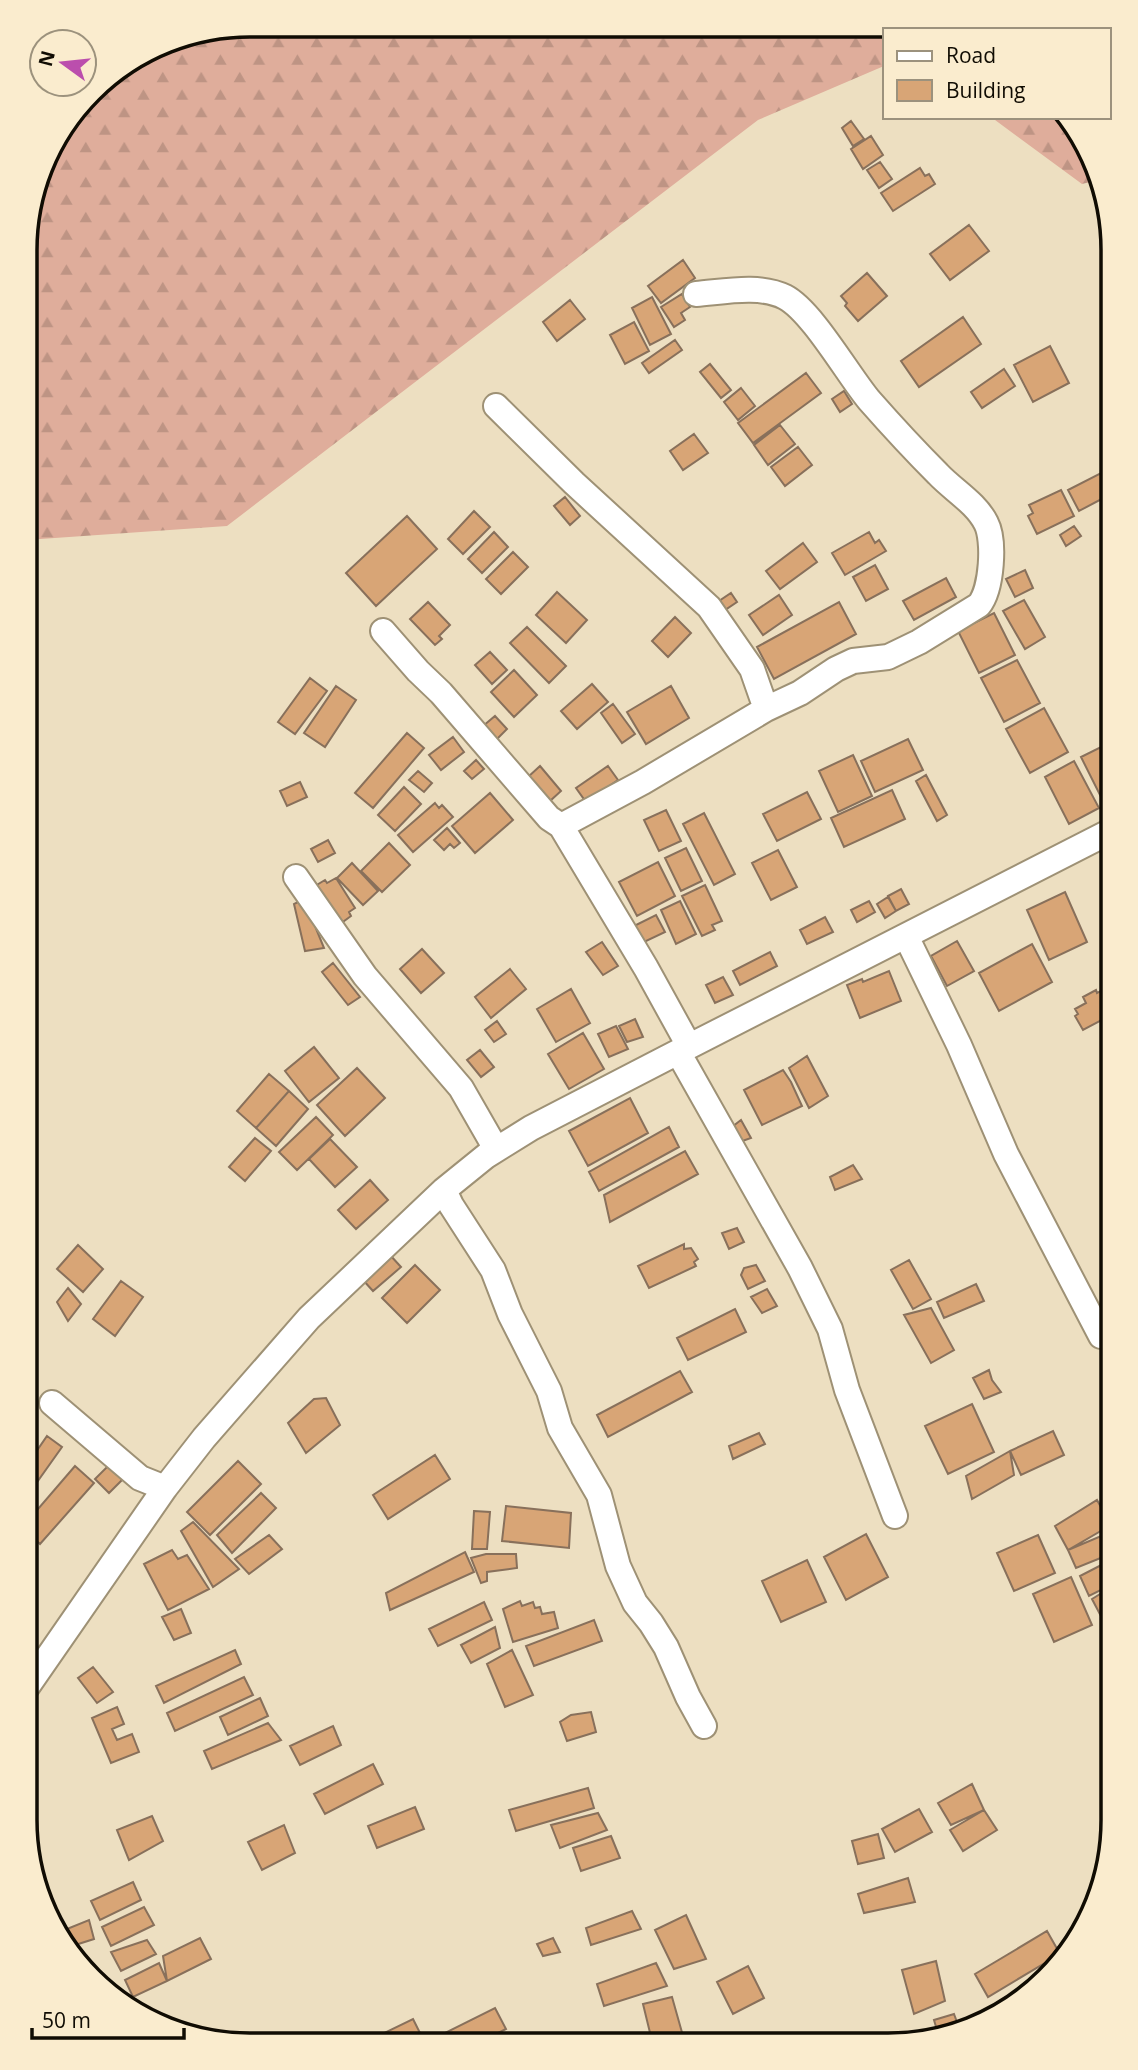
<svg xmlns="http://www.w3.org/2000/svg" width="1138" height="2070" font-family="'Open Sans',sans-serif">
<defs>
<pattern id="forest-firs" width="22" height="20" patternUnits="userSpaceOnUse" patternTransform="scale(1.75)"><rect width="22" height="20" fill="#dfad9b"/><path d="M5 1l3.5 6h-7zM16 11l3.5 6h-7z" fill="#be9484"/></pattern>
</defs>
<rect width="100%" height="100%" fill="#eddfc1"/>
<path fill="url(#forest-firs)" d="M 250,25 L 932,29 L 934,30 L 884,30 L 884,66 L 758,120 L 227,526 L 26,540 L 26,221 L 48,150 L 101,81 L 164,41 Z
M 991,117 L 1061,117 L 1102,179 L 1082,184 Z"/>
<path fill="#d8a576" stroke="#88705b" stroke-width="2" d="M 851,121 L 864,139 L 853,146 L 842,128 Z
M 871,136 L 883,155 L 863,169 L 851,149 Z
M 880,162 L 892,179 L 879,188 L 867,170 Z
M 920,168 L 925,176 L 929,174 L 935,184 L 893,211 L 881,193 Z
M 969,225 L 989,251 L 950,280 L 930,254 Z
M 683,260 L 695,278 L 661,303 L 648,286 Z
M 867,273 L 887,296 L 858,321 L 845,306 L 847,303 L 841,296 Z
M 682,294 L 690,307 L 681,313 L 685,320 L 674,327 L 661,307 Z
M 652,297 L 671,334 L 650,345 L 632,308 Z
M 570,300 L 585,319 L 557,341 L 543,322 Z
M 963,317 L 981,344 L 919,387 L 901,361 Z
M 634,322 L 649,351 L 625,364 L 610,335 Z
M 675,340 L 682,350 L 649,373 L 642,363 Z
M 1050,346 L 1069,383 L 1033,402 L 1014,365 Z
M 710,364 L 731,390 L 721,398 L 700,372 Z
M 1004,369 L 1015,386 L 982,408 L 971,392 Z
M 806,373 L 821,393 L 753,443 L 738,423 Z
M 741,388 L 755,406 L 738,420 L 724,402 Z
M 844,391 L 852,404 L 840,412 L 832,399 Z
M 780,425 L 795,444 L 768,465 L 754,445 Z
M 694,434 L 708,453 L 683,470 L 670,451 Z
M 798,447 L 812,465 L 785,486 L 771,467 Z
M 1103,472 L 1113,493 L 1079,511 L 1068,490 Z
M 1061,490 L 1074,516 L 1037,534 L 1028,516 L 1033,513 L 1029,505 Z
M 565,497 L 580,516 L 570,525 L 554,506 Z
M 474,511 L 490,527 L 463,554 L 448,539 Z
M 407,516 L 437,549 L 376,606 L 346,573 Z
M 1074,526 L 1081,536 L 1066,546 L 1060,535 Z
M 494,532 L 508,547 L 482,573 L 468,559 Z
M 869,532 L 875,543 L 879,540 L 886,551 L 845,575 L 832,553 Z
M 803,543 L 817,562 L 780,589 L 766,571 Z
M 513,552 L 528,567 L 501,594 L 486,579 Z
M 875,565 L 888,589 L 866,601 L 853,577 Z
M 1025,570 L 1033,588 L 1015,597 L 1006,579 Z
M 946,578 L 956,597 L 914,620 L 903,601 Z
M 557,592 L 587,620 L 566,643 L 536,615 Z
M 731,593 L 737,602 L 725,610 L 719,601 Z
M 779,595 L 792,615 L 763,635 L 749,615 Z
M 1024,600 L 1045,637 L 1025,649 L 1003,611 Z
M 428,602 L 450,625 L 439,636 L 442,639 L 435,645 L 410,619 Z
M 839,602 L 856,634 L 774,679 L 757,647 Z
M 994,613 L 1015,655 L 979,673 L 958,631 Z
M 675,617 L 691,633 L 668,657 L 652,641 Z
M 527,627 L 566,666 L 549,683 L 510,643 Z
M 490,652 L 507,670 L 492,684 L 475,665 Z
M 1017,660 L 1040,703 L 1004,722 L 981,678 Z
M 514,670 L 537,695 L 514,717 L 491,692 Z
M 310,678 L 327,691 L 295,734 L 278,722 Z
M 592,684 L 608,702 L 577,729 L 561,711 Z
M 336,686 L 356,700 L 325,747 L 304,733 Z
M 671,686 L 689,718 L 646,744 L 627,712 Z
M 613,704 L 635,734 L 622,743 L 601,713 Z
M 1044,708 L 1068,752 L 1030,773 L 1006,729 Z
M 495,716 L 507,729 L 496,740 L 483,726 Z
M 407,733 L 424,748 L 373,808 L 355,793 Z
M 453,737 L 464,752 L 441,770 L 429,755 Z
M 908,739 L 923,770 L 875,792 L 861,761 Z
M 1109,743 L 1113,752 L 1113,801 L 1105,805 L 1081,757 Z
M 853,755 L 872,796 L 838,812 L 819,771 Z
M 476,760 L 484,769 L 472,779 L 464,771 Z
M 1074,761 L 1099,808 L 1069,824 L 1045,777 Z
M 540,766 L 561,791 L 550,801 L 528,777 Z
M 608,766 L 618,780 L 586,802 L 576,788 Z
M 418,771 L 432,783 L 424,792 L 409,780 Z
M 926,775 L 947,815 L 937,821 L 916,781 Z
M 300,782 L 307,797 L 287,806 L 280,791 Z
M 404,787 L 421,804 L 395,831 L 378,815 Z
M 892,790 L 905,819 L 844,847 L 831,818 Z
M 807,792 L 821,819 L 777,841 L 763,814 Z
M 490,793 L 513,820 L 475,853 L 452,826 Z
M 435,803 L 439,808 L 442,805 L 453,817 L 413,852 L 398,835 Z
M 666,810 L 681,841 L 659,851 L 644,820 Z
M 704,813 L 735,874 L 714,885 L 683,824 Z
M 447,828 L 460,843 L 454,848 L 450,844 L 444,850 L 434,840 Z
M 328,840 L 335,853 L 318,862 L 311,849 Z
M 389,843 L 410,865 L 382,892 L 361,871 Z
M 686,848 L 702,881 L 681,891 L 665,858 Z
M 778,850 L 797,887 L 771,900 L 752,863 Z
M 658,862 L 675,896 L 637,916 L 619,882 Z
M 352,863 L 378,891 L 363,905 L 337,878 Z
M 336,878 L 355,908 L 349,912 L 351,916 L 340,924 L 315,886 L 325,880 L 327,883 Z
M 705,885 L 722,921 L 712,925 L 715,930 L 702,936 L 682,896 Z
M 901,889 L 909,904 L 896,911 L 888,896 Z
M 1065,892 L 1087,942 L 1049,960 L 1027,910 Z
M 888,897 L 896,911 L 885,918 L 877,904 Z
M 304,899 L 324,948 L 305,951 L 294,904 Z
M 680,901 L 696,934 L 676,944 L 661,910 Z
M 869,901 L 875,912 L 857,922 L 851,910 Z
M 656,915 L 665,932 L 642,943 L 634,926 Z
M 825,917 L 833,932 L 807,944 L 800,930 Z
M 957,941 L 974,971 L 947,986 L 931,956 Z
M 602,942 L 618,966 L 603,975 L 586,952 Z
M 1032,944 L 1052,982 L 999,1011 L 979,973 Z
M 422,949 L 444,973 L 421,993 L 400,969 Z
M 770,952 L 777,966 L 740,985 L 733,971 Z
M 333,963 L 360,997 L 348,1005 L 322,972 Z
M 510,969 L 526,989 L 491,1018 L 475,997 Z
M 889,971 L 901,1001 L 860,1018 L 847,985 L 862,979 L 863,982 Z
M 723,977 L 733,995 L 715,1003 L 706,985 Z
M 1113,984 L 1113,1014 L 1083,1030 L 1075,1016 L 1078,1014 L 1075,1009 L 1086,1003 L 1083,997 L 1096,990 L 1097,993 Z
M 571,989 L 590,1023 L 556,1042 L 537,1009 Z
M 635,1019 L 643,1037 L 627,1042 L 619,1026 Z
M 497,1021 L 506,1034 L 494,1042 L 485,1030 Z
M 616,1026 L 628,1049 L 609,1057 L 598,1034 Z
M 583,1033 L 604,1069 L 569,1089 L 548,1054 Z
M 314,1047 L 339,1078 L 309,1102 L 285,1071 Z
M 480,1050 L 494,1067 L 481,1077 L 467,1060 Z
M 807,1056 L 828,1096 L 809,1108 L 789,1068 Z
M 357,1068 L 385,1098 L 345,1136 L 317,1105 Z
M 783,1070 L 791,1082 L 802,1106 L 762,1125 L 744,1090 Z
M 269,1074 L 289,1091 L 256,1128 L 237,1111 Z
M 289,1091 L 308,1109 L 276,1146 L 256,1128 Z
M 630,1098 L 648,1133 L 588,1166 L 569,1131 Z
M 316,1117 L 333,1135 L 297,1170 L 279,1152 Z
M 741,1120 L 751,1138 L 734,1144 L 728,1130 Z
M 669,1127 L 679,1147 L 599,1191 L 589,1172 Z
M 255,1138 L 271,1151 L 245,1181 L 229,1167 Z
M 330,1139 L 357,1167 L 335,1187 L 309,1159 Z
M 685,1151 L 698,1174 L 610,1222 L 604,1195 Z
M 853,1165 L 862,1179 L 835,1190 L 830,1177 Z
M 370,1180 L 388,1200 L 356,1229 L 338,1210 Z
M 737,1228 L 744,1242 L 729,1249 L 722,1233 Z
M 684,1244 L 684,1249 L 691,1248 L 698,1259 L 694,1262 L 696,1266 L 649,1288 L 638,1266 Z
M 78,1245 L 103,1269 L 83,1292 L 57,1269 Z
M 390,1255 L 401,1267 L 373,1291 L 363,1280 Z
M 909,1260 L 931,1299 L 913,1309 L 891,1270 Z
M 415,1265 L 440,1290 L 407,1323 L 382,1298 Z
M 756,1265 L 765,1281 L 748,1289 L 741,1275 L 744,1268 Z
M 121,1281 L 143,1297 L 115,1336 L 93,1319 Z
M 976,1284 L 984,1301 L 944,1318 L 937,1302 Z
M 68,1288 L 81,1304 L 68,1321 L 57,1302 Z
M 767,1289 L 777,1306 L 762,1313 L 751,1297 Z
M 931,1308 L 954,1350 L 931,1363 L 904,1315 Z
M 735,1309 L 746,1332 L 688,1360 L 677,1338 Z
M 989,1370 L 992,1380 L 1001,1392 L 984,1399 L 973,1378 Z
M 680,1371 L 692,1392 L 608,1437 L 597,1415 Z
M 326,1398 L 340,1425 L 306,1453 L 288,1423 L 314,1399 Z
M 972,1404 L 994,1452 L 948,1474 L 925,1426 Z
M 1053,1431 L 1064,1455 L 1021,1475 L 1010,1451 Z
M 759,1433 L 765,1444 L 733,1459 L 729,1446 Z
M 47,1436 L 62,1447 L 25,1499 L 25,1468 Z
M 1010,1451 L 1014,1475 L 972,1499 L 966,1476 Z
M 435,1455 L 450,1479 L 388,1519 L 373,1495 Z
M 238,1461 L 261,1484 L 210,1535 L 187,1512 Z
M 75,1466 L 94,1483 L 40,1544 L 25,1530 L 25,1524 Z
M 108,1466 L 123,1479 L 109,1493 L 95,1479 Z
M 261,1493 L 276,1508 L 232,1553 L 217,1535 Z
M 1097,1500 L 1111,1525 L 1068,1550 L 1055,1526 Z
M 506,1506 L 571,1513 L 569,1548 L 502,1541 Z
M 474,1511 L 490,1512 L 487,1549 L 472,1549 Z
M 193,1522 L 239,1569 L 213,1587 L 181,1531 Z
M 1113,1531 L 1113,1553 L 1076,1568 L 1068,1550 Z
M 866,1534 L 888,1577 L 846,1600 L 824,1557 Z
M 269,1535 L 282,1549 L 249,1574 L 235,1559 Z
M 1038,1535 L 1055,1573 L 1014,1591 L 997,1553 Z
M 172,1550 L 178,1559 L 187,1555 L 209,1589 L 168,1610 L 144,1564 Z
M 465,1552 L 474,1572 L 390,1610 L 386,1593 Z
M 486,1554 L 516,1554 L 517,1568 L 487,1572 L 487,1581 L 481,1583 L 471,1558 Z
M 1113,1559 L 1113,1584 L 1089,1596 L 1080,1576 Z
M 807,1560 L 826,1602 L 781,1622 L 762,1581 Z
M 1071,1577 L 1092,1625 L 1054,1642 L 1033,1594 Z
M 1113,1586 L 1113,1617 L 1104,1622 L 1092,1599 Z
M 520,1601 L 522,1606 L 533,1602 L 535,1608 L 540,1607 L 542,1614 L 554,1612 L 558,1628 L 513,1642 L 503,1609 Z
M 484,1602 L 492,1620 L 438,1646 L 429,1629 Z
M 181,1609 L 191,1633 L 174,1640 L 162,1617 Z
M 594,1620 L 602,1641 L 534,1666 L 526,1646 Z
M 495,1627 L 500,1648 L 471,1663 L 461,1645 Z
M 235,1650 L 241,1664 L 164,1703 L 156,1686 Z
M 512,1650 L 533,1695 L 505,1707 L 487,1664 Z
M 93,1667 L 113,1692 L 97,1703 L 78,1678 Z
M 244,1677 L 253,1695 L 175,1731 L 167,1713 Z
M 260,1698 L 268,1716 L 228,1735 L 220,1717 Z
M 117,1707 L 124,1724 L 112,1729 L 117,1740 L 132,1734 L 139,1752 L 111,1763 L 92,1718 Z
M 591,1712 L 596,1732 L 567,1741 L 560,1722 L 571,1715 Z
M 268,1723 L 281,1740 L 212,1769 L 204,1751 Z
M 333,1726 L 341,1745 L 300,1765 L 290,1746 Z
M 373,1764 L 383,1784 L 325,1814 L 314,1794 Z
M 972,1784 L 984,1810 L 951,1825 L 938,1803 Z
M 588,1788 L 594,1808 L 516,1831 L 509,1810 Z
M 415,1807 L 424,1829 L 377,1848 L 368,1826 Z
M 919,1809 L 932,1832 L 895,1852 L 882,1829 Z
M 984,1810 L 997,1830 L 963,1851 L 950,1830 Z
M 598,1813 L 607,1830 L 560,1848 L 551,1825 Z
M 152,1816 L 163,1841 L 129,1860 L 117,1830 Z
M 284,1825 L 295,1853 L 262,1870 L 248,1842 Z
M 878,1834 L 884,1858 L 858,1864 L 852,1841 Z
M 611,1836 L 620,1858 L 581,1871 L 573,1848 Z
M 908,1878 L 915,1902 L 864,1913 L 858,1894 Z
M 133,1882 L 141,1900 L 100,1920 L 91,1901 Z
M 144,1907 L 154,1925 L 111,1946 L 102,1927 Z
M 632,1911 L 641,1929 L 591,1945 L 586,1928 Z
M 686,1915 L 706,1959 L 674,1969 L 655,1930 Z
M 89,1920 L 94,1939 L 72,1946 L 62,1931 Z
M 1047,1931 L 1060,1954 L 988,1997 L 975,1974 Z
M 200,1938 L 211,1959 L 167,1981 L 163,1956 Z
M 553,1938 L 560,1952 L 543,1956 L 537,1944 Z
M 147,1940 L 156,1954 L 121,1971 L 111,1952 Z
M 936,1961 L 945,2001 L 914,2014 L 902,1970 Z
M 159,1963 L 167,1981 L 133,1997 L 125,1980 Z
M 656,1963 L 667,1986 L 604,2006 L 597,1984 Z
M 748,1966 L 764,1998 L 733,2014 L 717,1982 Z
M 672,1997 L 683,2036 L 653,2045 L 643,2004 Z
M 1008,1999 L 1013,2008 L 986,2021 L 982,2014 Z
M 495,2008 L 506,2029 L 476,2044 L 433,2044 L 431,2040 Z
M 954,2014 L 961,2033 L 939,2037 L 934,2020 Z
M 413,2019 L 424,2041 L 418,2044 L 375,2044 L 372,2039 Z"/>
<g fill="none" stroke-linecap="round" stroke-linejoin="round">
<g stroke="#9e9175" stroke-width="28">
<path id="minor" d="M 496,406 L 574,483 L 709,607 L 752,669 L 766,709
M 383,631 L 418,671 L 441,693 L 549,818 L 561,826
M 296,877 L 365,976 L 461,1088 L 496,1149
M 906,936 L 959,1045 L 1006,1154 L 1101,1336
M 689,1046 L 646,968 L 561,826 L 643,782 L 766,709 L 800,693 L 836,669 L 853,661 L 888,657 L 919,642 L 979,605 C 992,589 995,540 986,523 C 976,503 953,490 938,474 C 914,450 891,425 869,400 C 848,375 812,311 785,297 C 759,284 723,292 696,294
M 678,1052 L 800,1268 L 830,1329 L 847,1390 L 895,1516
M 444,1190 L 451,1205 L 493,1270 L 510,1314 L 549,1391 L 560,1428 L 599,1495 L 618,1566 L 635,1603 L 651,1623 L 666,1647 L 688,1697 L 704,1726
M 52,1403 L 140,1478 L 165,1488
M 25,1690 L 165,1488 L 204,1438 L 309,1318 L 444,1190 L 486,1156 L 531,1128 L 678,1052 L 1113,830"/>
</g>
<use href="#minor" stroke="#fff" stroke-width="24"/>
</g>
<path d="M0 0H1138V2070H0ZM250 37H888A213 213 0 0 1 1101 250V1820A213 213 0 0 1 888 2033H250A213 213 0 0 1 37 1820V250A213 213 0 0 1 250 37Z" fill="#faecce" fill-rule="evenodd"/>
<path fill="none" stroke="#100c03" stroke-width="3.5" d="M250 37H888A213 213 0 0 1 1101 250V1820A213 213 0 0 1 888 2033H250A213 213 0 0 1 37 1820V250A213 213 0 0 1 250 37Z"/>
<rect x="883" y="28" width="228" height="91" fill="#faecce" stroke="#9c927d" stroke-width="2"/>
<rect x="897" y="51" width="35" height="10" fill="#ffffff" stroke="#9c927d" stroke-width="2"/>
<text x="946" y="63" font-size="21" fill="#100c03">Road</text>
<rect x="897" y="80" width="35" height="21" fill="#d8a576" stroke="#9c927d" stroke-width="2"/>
<text x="946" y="98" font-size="21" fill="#100c03">Building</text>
<g transform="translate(63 63) rotate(285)"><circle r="33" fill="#faecce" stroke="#9c927d" stroke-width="2"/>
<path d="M0-5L12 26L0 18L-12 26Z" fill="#bb4ead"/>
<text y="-10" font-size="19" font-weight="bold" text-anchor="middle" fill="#100c03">N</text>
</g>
<path d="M32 2028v10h152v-10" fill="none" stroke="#100c03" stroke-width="3.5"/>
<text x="42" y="2028" font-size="21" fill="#100c03" stroke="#faecce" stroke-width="5" paint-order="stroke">50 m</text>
</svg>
